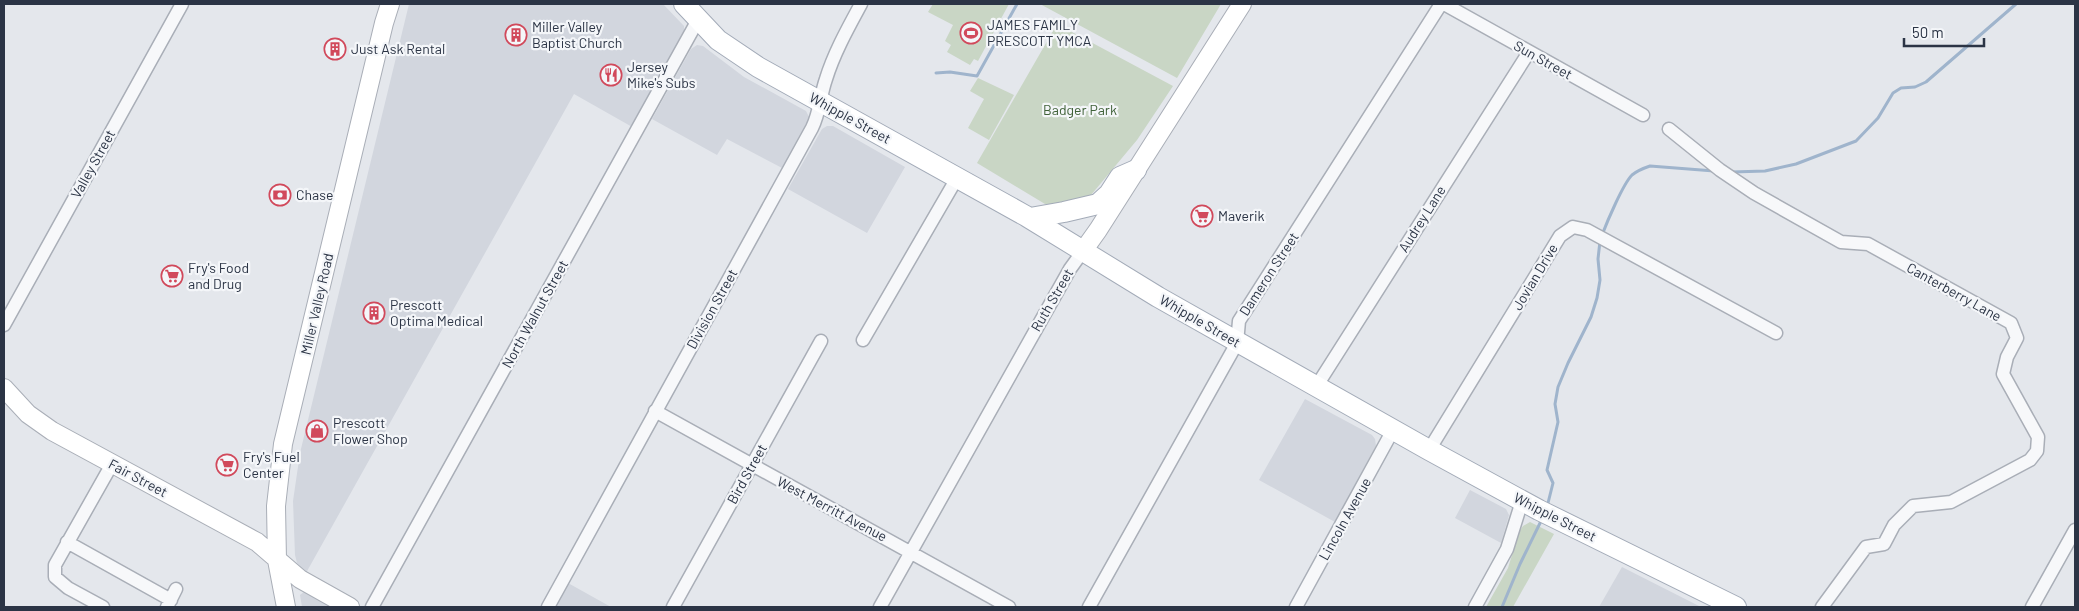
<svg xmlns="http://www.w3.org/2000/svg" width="2079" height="611" font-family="Barlow,sans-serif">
<rect width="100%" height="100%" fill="#e4e7ec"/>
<path fill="#d2d6de" d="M 409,4 L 663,4 L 684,26 L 684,34 L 634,128 L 574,94 L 306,573 L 297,563 L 295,555 L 293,501 L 300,453 Z
M 697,45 L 703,46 L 744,77 L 806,111 L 809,117 L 809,123 L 784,169 L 727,139 L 717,155 L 652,119 L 691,49 Z
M 827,126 L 833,126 L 905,167 L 867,233 L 788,189 L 822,129 Z
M 1305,399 L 1372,435 L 1375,439 L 1376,446 L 1335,522 L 1259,480 Z
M 1470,490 L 1506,509 L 1509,515 L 1501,543 L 1455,518 Z
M 1622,567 L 1701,607 L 1599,607 Z
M 568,583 L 611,607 L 555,607 Z
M 305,591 L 335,607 L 302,607 L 300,595 Z"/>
<path fill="#c9d6c5" d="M 933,4 L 1009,4 L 978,61 L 974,59 L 970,65 L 947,52 L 951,45 L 945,41 L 953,25 L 928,12 Z
M 1040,4 L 1221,4 L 1177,78 Z
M 1057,24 L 1173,86 L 1137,140 L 1091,195 L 1064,204 L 1045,204 L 977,163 Z
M 978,78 L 1014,95 L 989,140 L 968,128 L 984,99 L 970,91 Z
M 1530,522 L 1554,534 L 1513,607 L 1486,607 L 1508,568 L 1519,532 L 1523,526 Z"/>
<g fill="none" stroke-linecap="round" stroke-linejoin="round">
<path stroke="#9fb4cc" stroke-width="3" d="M 936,73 L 950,72 L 977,76 L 1017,4
M 1732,172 L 1765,171 L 1796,164 L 1856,141 L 1878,118 L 1893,93 L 1901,88 L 1915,87 L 1926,82 L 2016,4
M 1602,235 C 1607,222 1623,184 1632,175 C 1637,171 1644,168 1650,166 L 1714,171
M 1547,507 L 1553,483 L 1547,470 L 1558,422 L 1555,404 L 1558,387 L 1568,363 L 1591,317 L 1597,298 L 1600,280 L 1598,259 L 1600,241
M 1502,607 L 1520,564 L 1542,519"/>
<g stroke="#a9aeb7" stroke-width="15">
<path id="street" d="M 1444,4 L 1643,115
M 1669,129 L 1720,170 L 1754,193 L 1841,242 L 1868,244 L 2011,323 L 2017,338 L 2007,357 L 2003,374 L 2038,437 L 2037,451 L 2030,460 L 1951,502 L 1913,506 L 1894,525 L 1884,544 L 1866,547 L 1822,607
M 4,325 L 182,4
M 863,340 L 957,178
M 1316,387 L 1529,52
M 655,411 L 1009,607
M 1429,450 L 1560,236 L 1573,227 L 1587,230 L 1776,333
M 67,542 L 171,600
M 103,607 L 68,588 L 55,577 L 55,565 L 112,464
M 167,607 L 176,589
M 372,607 L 698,20
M 548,607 L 812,128 C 820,112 820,96 826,79 C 834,53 848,28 861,4
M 673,607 L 821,341
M 880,607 L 1070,269 L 1083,251
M 1089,607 L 1237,343 L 1239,321 L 1441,4
M 1296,607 L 1393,430
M 1475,607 L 1507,549 L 1522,501
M 2032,607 L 2075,530"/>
</g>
<g stroke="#a9aeb7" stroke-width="20">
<path id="secondary" d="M 1083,251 L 1098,230 L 1242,4
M 4,388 L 28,414 L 52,431 L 257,542 L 300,579 L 350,607
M 286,607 L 277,560 L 276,506 L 283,444 L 384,23 L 390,4"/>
</g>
<g stroke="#a3abb8" stroke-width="22">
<path id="primary" d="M 684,4 L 718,40 L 758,67 L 1026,216 L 1158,297 L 1429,450 L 1539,510 L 1736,607
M 1030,218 L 1064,212 L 1098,204 L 1109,194 L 1120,177 L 1136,170"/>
</g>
<use href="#street" stroke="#f7f8fa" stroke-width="12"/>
<use href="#secondary" stroke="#fff" stroke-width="18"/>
<use href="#primary" stroke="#fff" stroke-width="20"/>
</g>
<defs>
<g id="stadium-ring" transform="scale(1.125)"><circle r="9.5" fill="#f4f6f9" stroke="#d1495b" stroke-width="1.5"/><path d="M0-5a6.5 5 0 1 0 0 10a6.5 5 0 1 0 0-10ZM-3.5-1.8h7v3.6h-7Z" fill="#d1495b"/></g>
<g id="building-ring" transform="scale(1.125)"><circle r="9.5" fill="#f4f6f9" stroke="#d1495b" stroke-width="1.5"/><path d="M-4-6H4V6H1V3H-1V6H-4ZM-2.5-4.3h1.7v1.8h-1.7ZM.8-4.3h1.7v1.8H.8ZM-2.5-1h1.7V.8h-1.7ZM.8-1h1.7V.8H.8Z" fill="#d1495b"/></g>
<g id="restaurant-ring" transform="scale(1.125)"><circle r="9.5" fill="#f4f6f9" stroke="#d1495b" stroke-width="1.5"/><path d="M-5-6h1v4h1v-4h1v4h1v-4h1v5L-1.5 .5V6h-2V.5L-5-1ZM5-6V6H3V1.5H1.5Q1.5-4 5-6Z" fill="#d1495b"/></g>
<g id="bank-ring" transform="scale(1.125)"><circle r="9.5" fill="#f4f6f9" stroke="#d1495b" stroke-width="1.5"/><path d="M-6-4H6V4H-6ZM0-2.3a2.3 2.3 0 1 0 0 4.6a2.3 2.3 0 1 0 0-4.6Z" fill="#d1495b"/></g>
<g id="supermarket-ring" transform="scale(1.125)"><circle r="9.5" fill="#f4f6f9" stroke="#d1495b" stroke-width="1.5"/><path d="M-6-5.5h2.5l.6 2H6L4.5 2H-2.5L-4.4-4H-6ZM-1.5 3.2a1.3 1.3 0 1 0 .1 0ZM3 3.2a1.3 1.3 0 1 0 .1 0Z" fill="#d1495b"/></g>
<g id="shop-ring" transform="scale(1.125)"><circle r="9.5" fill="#f4f6f9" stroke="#d1495b" stroke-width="1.5"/><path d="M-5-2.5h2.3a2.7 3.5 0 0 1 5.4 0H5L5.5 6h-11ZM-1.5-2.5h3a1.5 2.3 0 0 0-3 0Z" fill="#d1495b"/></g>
</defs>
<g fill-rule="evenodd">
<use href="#stadium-ring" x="971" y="33"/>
<use href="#building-ring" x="516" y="35"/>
<use href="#building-ring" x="335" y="49"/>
<use href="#restaurant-ring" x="611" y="75"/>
<use href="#bank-ring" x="280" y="195"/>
<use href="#supermarket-ring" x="1202" y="216"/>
<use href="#supermarket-ring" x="172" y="276"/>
<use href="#building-ring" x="374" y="313"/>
<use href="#shop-ring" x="317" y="431"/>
<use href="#supermarket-ring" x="227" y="465"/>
</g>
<g text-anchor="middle" stroke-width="4.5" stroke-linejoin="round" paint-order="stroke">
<g font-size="14" fill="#2b3445" stroke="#f4f6f9" text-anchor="start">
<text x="987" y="30">JAMES FAMILY<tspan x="987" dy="16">PRESCOTT YMCA</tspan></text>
<text x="532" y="32">Miller Valley<tspan x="532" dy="16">Baptist Church</tspan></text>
<text x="351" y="54">Just Ask Rental</text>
<text x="627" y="72">Jersey<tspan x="627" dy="16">Mike's Subs</tspan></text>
<text x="296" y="200">Chase</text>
<text x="1218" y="221">Maverik</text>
<text x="188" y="273">Fry's Food<tspan x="188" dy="16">and Drug</tspan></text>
<text x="390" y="310">Prescott<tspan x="390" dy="16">Optima Medical</tspan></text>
<text x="333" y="428">Prescott<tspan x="333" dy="16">Flower Shop</tspan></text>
<text x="243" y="462">Fry's Fuel<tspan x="243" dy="16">Center</tspan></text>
</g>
<g font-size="14" fill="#2b3445" stroke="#f4f6f9">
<text transform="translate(1543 60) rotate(29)" y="5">Sun Street</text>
<text transform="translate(850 118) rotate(29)" y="5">Whipple Street</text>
<text transform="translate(93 164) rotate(-61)" y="5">Valley Street</text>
<text transform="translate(1422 219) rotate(-58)" y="5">Audrey Lane</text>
<text transform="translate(1269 274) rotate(-57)" y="5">Dameron Street</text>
<text transform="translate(1535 277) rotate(-59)" y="5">Jovian Drive</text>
<text transform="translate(1954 292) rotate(29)" y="5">Canterberry Lane</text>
<text transform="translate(1052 300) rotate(-60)" y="5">Ruth Street</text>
<text transform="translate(317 304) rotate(-77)" y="5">Miller Valley Road</text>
<text transform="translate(712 309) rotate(-61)" y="5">Division Street</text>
<text transform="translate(535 314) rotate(-61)" y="5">North Walnut Street</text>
<text transform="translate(1200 321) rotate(30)" y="5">Whipple Street</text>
<text transform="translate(747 474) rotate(-61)" y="5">Bird Street</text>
<text transform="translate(138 478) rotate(28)" y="5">Fair Street</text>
<text transform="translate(832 509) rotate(28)" y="5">West Merritt Avenue</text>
<text transform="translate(1555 517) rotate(27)" y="5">Whipple Street</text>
<text transform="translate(1345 519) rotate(-61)" y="5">Lincoln Avenue</text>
</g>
<g font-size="14" fill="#3f6138" stroke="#f4f6f9">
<text x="1080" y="115">Badger Park</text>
</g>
</g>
<rect width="2079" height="611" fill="none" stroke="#2b3445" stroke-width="10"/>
<path d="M1904 38v8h80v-8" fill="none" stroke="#2b3445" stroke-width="2.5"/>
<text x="1912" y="38" font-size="15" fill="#2b3445" stroke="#f4f6f9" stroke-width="4" paint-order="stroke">50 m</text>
</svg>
